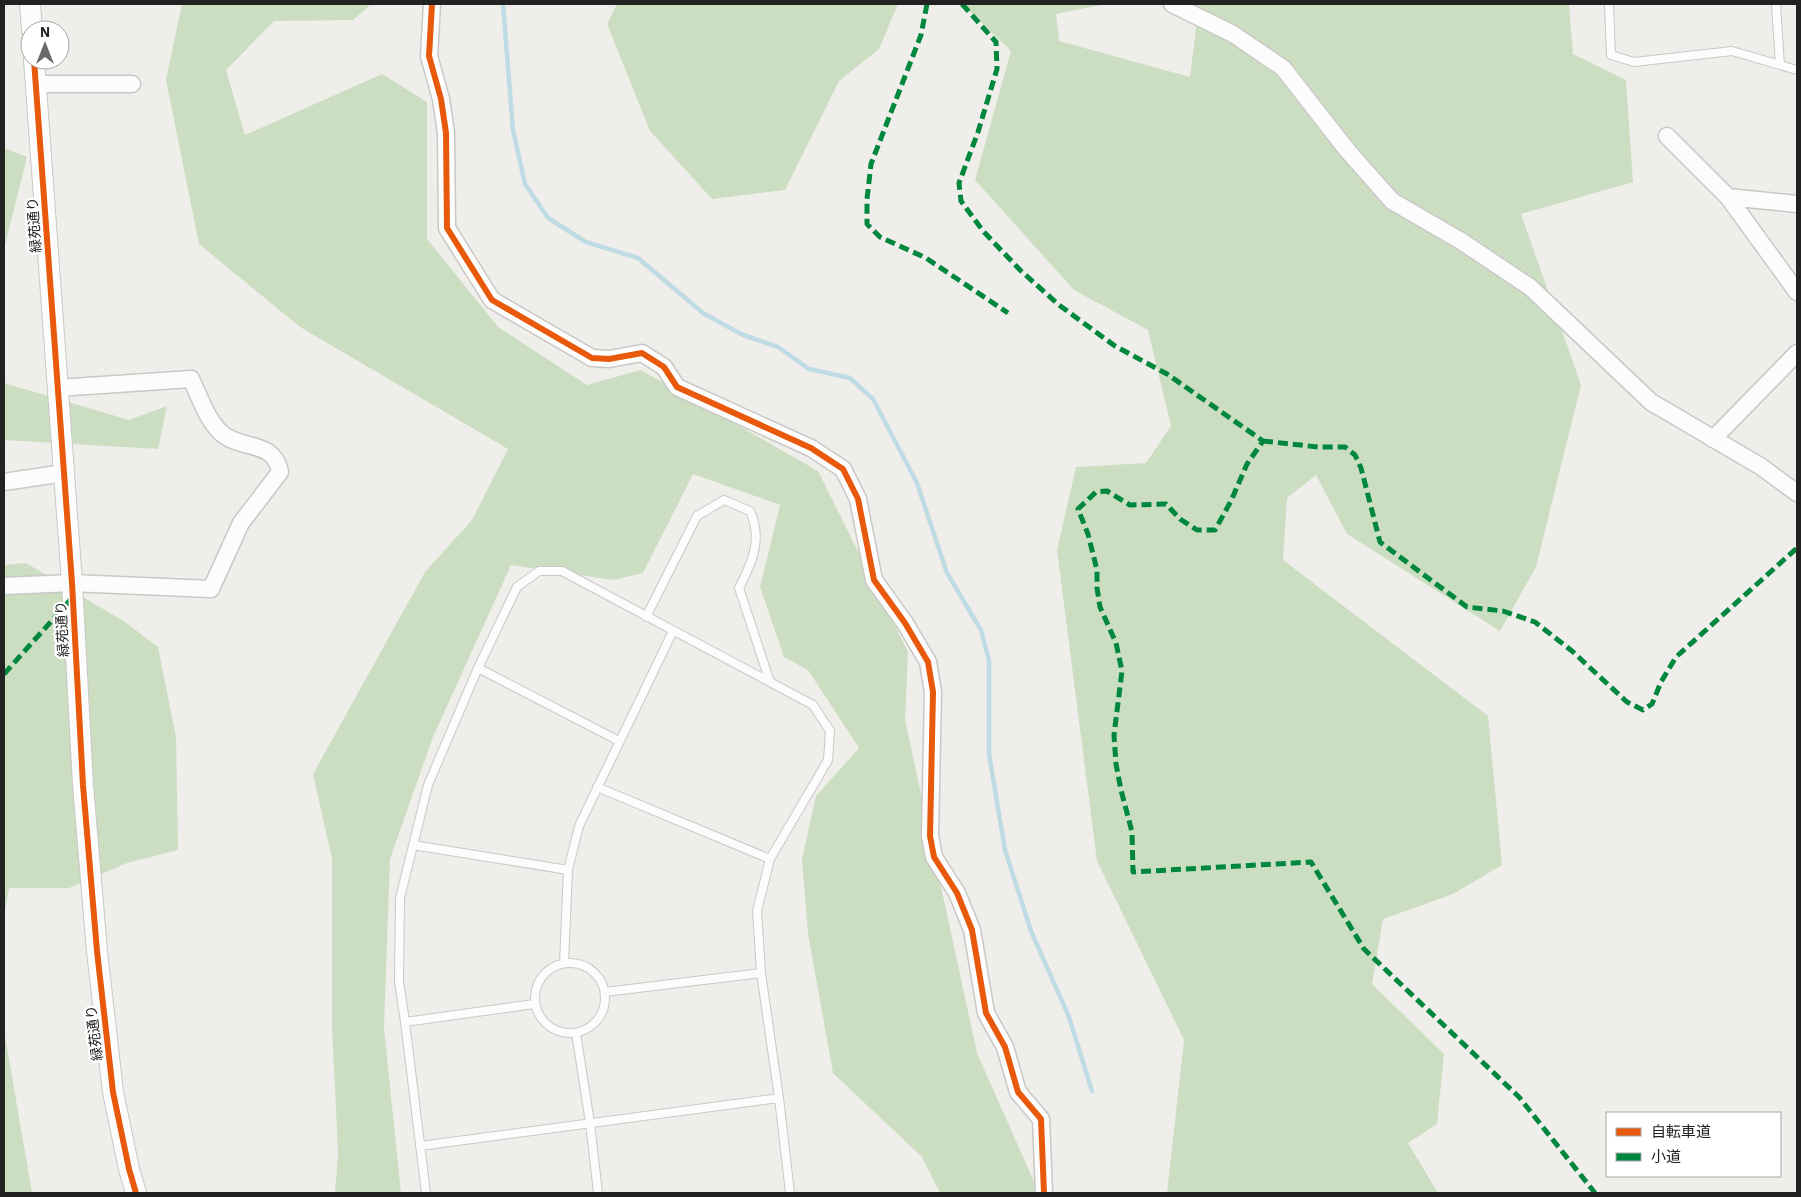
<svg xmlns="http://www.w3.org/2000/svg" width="1801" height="1197" font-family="'IBM Plex Sans','Noto Sans JP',sans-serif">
<rect width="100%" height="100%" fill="#f0eeeb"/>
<path fill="#cbdec1" d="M 182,4 L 371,4 L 353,20 L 274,21 L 226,70 L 245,135 L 382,74 L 427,102 L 427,239 L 498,327 L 587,385 L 641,370 L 818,471 L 908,652 L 905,720 L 977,1053 L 1039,1193 L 940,1193 L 922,1157 L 833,1073 L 808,934 L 802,859 L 816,796 L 859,748 L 808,670 L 784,657 L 760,587 L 780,505 L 693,474 L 643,573 L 614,580 L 511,565 L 433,737 L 390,859 L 384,1028 L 401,1193 L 335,1193 L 338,1154 L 332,1026 L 332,859 L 313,774 L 425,572 L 472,520 L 508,449 L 300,327 L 199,244 L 166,80 Z
M 617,4 L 898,4 L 879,49 L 839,81 L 785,190 L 712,199 L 650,131 L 607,24 Z
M 962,4 L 1106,4 L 1056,14 L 1059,41 L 1190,77 L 1199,4 L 1569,4 L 1573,54 L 1626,80 L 1633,182 L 1521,214 L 1581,385 L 1536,567 L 1500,631 L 1347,534 L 1316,475 L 1287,498 L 1283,560 L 1488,716 L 1502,865 L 1453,894 L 1383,919 L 1372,984 L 1444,1054 L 1437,1124 L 1408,1143 L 1438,1193 L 1167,1193 L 1184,1040 L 1097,861 L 1057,550 L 1076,467 L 1146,463 L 1171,426 L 1148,330 L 1074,290 L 975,180 L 1011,51 Z
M 4,148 L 27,157 L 4,249 Z
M 4,383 L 129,420 L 167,406 L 158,449 L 4,440 Z
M 26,563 L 125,622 L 158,647 L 176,737 L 178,850 L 127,863 L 69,888 L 9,888 L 4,916 L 4,565 Z
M 4,1030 L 32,1193 L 4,1193 Z"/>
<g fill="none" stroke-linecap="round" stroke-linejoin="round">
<path stroke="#bfdbe3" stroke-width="4.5" d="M 503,4 L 513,130 L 525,184 L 548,218 L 586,242 L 638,258 L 703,313 L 743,335 L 778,347 L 809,369 L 850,378 L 873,399 L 917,483 L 947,573 L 981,630 L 989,661 L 989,754 L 1005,850 L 1031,931 L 1069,1017 L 1092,1091"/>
<g stroke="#c9c8c7" stroke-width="10">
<path id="service" d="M 1609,4 L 1611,55 L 1634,62 L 1732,51 L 1797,70
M 1776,4 L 1780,65
M 646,617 L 697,516 L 724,500 L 750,511 C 763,539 752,563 739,588 L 770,682
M 478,668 L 619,741
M 597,787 L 770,859
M 413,845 L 568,870
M535 998a35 35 0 1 1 70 0a35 35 0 1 1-70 0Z
M 564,963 L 568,870 L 579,826 L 673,631
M 605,992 L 761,973
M 534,1004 L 405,1022 L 399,981 L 400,898 L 428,785 L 478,668 L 517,587 L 539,571 L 562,571 L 813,705 L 830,731 L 828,760 L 770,859 L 757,911 L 761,973 L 779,1098 L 790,1193
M 405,1022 L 426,1193
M 576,1033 L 590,1123 L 598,1193
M 420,1146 L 779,1098"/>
</g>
<g stroke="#c9c8c7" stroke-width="19">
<path id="minor" d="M 432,4 L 429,56 L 441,99 L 446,133 L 447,228 L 492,300 L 592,358 L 609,359 L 642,353 L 664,367 L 677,387 L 811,448 L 843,469 L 858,499 L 874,580 L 905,623 L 928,662 L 933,692 L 930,836 L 934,857 L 957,893 L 972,930 L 986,1013 L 1005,1047 L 1018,1092 L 1041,1119 L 1044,1193
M 1172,4 L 1233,34 L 1283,68 L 1347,150 L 1392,201 L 1461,241 L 1530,287 L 1651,402 L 1760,466 L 1797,493
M 36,84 L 132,84
M 1667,136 L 1728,197 L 1797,204
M 1728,197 L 1797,292
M 1713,439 L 1797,353
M 4,482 L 64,473
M 4,586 L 72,583 L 211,589 L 241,523 L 280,472 C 274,441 246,450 225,436 C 208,424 200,397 191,379 L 57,388"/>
</g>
<g stroke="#c9c8c7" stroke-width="22">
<path id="tertiary" d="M 30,4 L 32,30
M 34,60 L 72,583 L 83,785 L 97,951 L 113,1092 L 129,1169 L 136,1193"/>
</g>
<use href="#service" stroke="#fdfcfc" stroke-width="8"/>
<use href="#minor" stroke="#fdfcfc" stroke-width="16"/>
<use href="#tertiary" stroke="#fdfcfc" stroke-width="20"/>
<path stroke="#00873e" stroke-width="5" stroke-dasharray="10 5" stroke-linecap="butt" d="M 927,4 L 921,35 L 871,164 L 867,199 L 867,224 L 880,237 L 926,258 L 1008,313
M 962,4 L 996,42 L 997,69 L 978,132 L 959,183 L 961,201 L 983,231 L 1020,270 L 1059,305 L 1115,346 L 1167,374 L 1263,441 L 1247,464 L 1231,501 L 1215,530 L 1197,530 L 1180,519 L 1166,504 L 1130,505 L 1107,491 L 1096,492 L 1078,509 L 1088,534 L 1097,570 L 1097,588 L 1100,607 L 1116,643 L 1122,671 L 1114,735 L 1116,764 L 1121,790 L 1132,832 L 1133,872 L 1311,862 L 1364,949 L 1519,1097 L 1595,1193
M 1263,441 L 1318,447 L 1345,447 L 1355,455 L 1361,468 L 1380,542 L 1467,607 L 1503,611 L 1535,622 L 1572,651 L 1627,702 L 1643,710 L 1652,704 L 1661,682 L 1676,657 L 1797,548
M 4,674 L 73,597"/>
<g stroke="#fff" stroke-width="9">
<path id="cycleway" d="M 432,4 L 429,56 L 441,99 L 446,133 L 447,228 L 492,300 L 592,358 L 609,359 L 642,353 L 664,367 L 677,387 L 811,448 L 843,469 L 858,499 L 874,580 L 905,623 L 928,662 L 933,692 L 930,836 L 934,857 L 957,893 L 972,930 L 986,1013 L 1005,1047 L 1018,1092 L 1041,1119 L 1044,1193
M 34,60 L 72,583 L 83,785 L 97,951 L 113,1092 L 129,1169 L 136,1193"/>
</g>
<use href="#cycleway" stroke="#e8590c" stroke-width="6"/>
</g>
<g text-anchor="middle" stroke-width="4.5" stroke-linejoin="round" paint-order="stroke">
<g font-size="14" fill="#222" stroke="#fff">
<text transform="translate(34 225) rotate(-94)" y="5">緑苑通り</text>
<text transform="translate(62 629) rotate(-93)" y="5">緑苑通り</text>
<text transform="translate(94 1033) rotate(-97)" y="5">緑苑通り</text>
</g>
</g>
<rect width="1801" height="1197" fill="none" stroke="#222222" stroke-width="10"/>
<rect x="1606" y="1112" width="175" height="65" fill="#ffffff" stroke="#a7a7a7"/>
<rect x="1616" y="1128" width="25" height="8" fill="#e8590c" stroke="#a7a7a7"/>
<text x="1651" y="1137" font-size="15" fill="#222222">自転車道</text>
<rect x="1616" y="1153" width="25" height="8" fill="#00873e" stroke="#a7a7a7"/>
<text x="1651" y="1162" font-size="15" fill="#222222">小道</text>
<g transform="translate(45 45)"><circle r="24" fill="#ffffff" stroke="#a7a7a7"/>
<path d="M0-4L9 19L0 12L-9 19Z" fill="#6a6968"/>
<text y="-8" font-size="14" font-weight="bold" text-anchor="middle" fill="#222222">N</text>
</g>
</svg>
